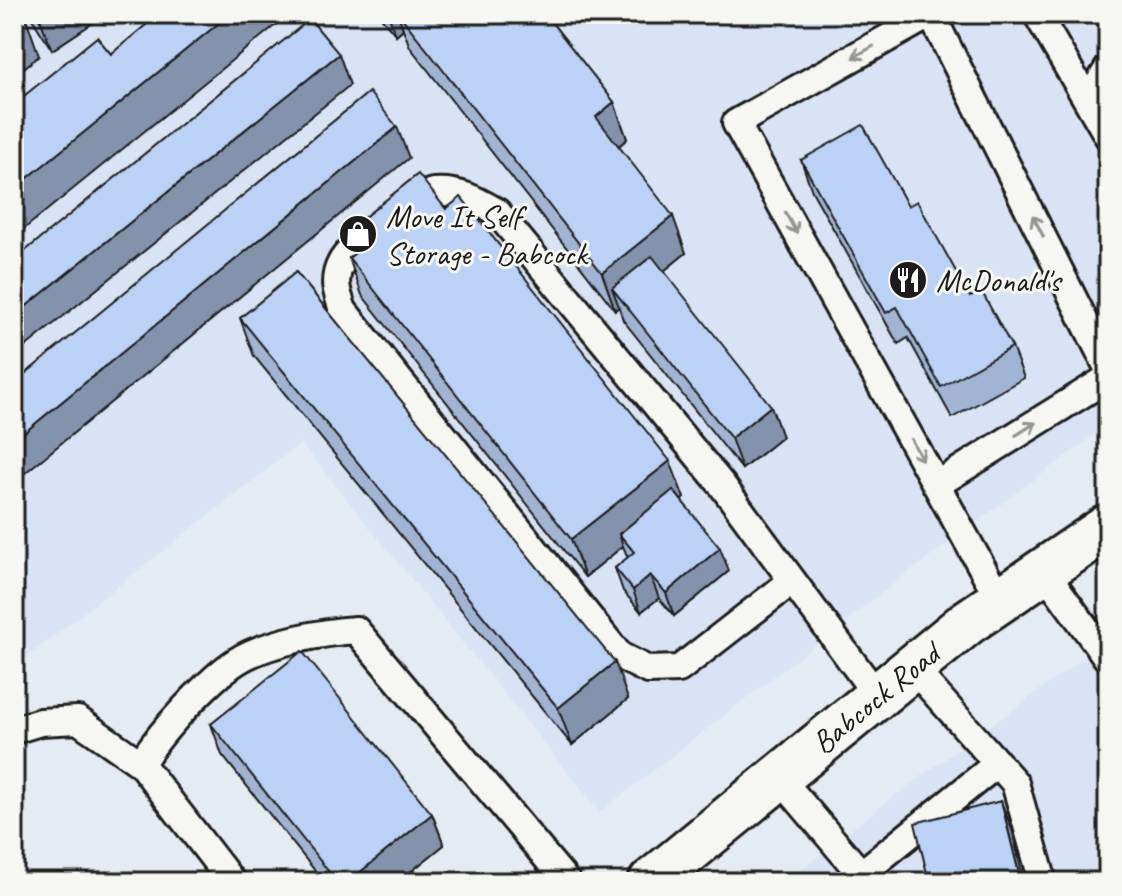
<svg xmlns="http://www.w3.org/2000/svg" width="1122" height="896" font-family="Caveat,sans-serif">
<rect width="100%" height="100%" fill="#e5ebf3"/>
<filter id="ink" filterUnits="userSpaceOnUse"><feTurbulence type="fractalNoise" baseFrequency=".0125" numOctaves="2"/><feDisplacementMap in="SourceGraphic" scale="16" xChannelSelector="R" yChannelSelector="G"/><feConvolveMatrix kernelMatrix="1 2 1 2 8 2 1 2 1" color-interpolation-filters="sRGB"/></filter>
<g filter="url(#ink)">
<path fill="#d9e3f4" d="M 14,14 L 565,14 L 585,25 L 605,14 L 1108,14 L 1108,425 L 897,581 L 600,812 L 301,443 L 14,667 Z
M 1108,640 L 1108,882 L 786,882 L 890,799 Z"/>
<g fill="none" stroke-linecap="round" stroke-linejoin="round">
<g stroke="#1c1c1c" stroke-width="32">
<path id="service" d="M 931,14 L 736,123 L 1000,600
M 931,14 L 1108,368
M 1037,14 L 1108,136
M 1088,101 L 1108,69
M 936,485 L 1108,378
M 1044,571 L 1108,659
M 792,581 L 679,669 L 648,670 L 620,656 L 343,310 C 337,293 332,280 341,263 C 350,245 415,194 434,192 C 459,190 476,200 497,212 L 722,485 L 878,697
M 912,667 L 1015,783 L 1043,882
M 14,730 L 40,722 L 78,720 L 141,764
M 779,777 L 861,874 L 862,882
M 861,874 L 998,763
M 232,882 L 141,764 C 156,736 210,678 237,661 C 265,643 323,632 356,630 L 567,882"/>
</g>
<g stroke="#1c1c1c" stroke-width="50">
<g id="secondary">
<path id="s1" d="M 651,882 L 968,622 L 1108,527"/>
</g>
</g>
<use href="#service" stroke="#f6f6f2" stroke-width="26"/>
<use href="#secondary" stroke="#f6f6f2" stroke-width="44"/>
</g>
<path fill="#a2b4d4" stroke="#1c1c1c" stroke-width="2" d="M 29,14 L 106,14 L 52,50 Z
M 378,14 L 545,14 L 614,102 L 627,139 L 619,146 L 686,253 L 664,271 L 782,437 L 742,469 L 623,320 L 619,307 L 615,310 L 410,47 L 403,29 L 396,35 Z
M 801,160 L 908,206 L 970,297 L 1012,347 L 1024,378 L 952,418 L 908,338 L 898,344 L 812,191 Z
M 351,228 L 684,498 L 681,500 L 729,571 L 674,616 L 659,598 L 641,612 L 623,591 L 615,568 L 628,558 L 623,546 L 585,577 L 362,295 L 349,258 L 359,249 Z
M 240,318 L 628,699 L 572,745 L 254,356 Z
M 211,724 L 432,814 L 444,845 L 398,882 L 324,882 L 222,755 Z"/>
<path fill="#8492ac" stroke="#1c1c1c" stroke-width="2" d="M 47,14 L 106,14 L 52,50 L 40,19 Z
M 230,14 L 281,14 L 283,19 L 14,237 L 14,189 Z
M 388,14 L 398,14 L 403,29 L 396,35 Z
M 26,18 L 39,56 L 14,76 L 14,28 Z
M 339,54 L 350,85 L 14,356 L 14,316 Z
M 614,102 L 627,139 L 609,154 L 596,117 Z
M 397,127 L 409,158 L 14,482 L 14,441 Z
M 673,216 L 686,253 L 624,303 L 612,288 L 619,307 L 615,310 L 602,273 Z
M 771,406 L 782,437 L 742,469 L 731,438 Z
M 670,461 L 684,498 L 627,543 L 619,534 L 623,546 L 585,577 L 571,539 Z
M 720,548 L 729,571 L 674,616 L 666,593 Z
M 650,575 L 659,598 L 641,612 L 633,590 Z
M 615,662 L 628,699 L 572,745 L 558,708 Z
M 1001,801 L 1013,832 L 1024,882 L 1021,882 Z
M 432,814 L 444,845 L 398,882 L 348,882 Z"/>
<path fill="#bcd1f6" stroke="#1c1c1c" stroke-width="2" d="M 14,14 L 22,14 L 26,18 L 14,28 Z
M 37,14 L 47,14 L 40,19 Z
M 159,14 L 230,14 L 14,189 L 14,104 L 97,37 L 111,54 Z
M 399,14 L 545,14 L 614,102 L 596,117 L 673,216 L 602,273 Z
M 310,19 L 339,54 L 14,316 L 14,260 Z
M 369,92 L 397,127 L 14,441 L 14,383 Z
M 863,125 L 908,206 L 917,201 L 970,297 L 982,292 L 1012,347 L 941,387 L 897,307 L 886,313 L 801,160 Z
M 418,174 L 446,209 L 461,197 L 670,461 L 571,539 L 349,258 L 365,245 L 351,228 Z
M 652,256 L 771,406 L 731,438 L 612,288 Z
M 296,272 L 615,662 L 558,708 L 240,318 Z
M 673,490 L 720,548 L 666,593 L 650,575 L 633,590 L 615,568 L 634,552 L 619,534 Z
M 302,651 L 432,814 L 348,882 L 337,882 L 211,724 Z
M 1001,801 L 1021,882 L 929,882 L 915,823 Z"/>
<defs><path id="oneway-shaft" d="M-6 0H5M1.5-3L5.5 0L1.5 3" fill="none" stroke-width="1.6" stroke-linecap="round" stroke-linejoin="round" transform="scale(2)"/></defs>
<g stroke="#949492">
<use href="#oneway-shaft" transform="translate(863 52) rotate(151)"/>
<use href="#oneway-shaft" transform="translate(791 223) rotate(61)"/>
<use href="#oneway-shaft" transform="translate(1038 226) rotate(-117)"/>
<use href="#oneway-shaft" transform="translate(1026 429) rotate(-32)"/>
<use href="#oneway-shaft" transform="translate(917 450) rotate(61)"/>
</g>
</g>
<defs>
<g id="shop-disc" transform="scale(2)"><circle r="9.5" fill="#1c1c1c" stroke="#f6f6f2"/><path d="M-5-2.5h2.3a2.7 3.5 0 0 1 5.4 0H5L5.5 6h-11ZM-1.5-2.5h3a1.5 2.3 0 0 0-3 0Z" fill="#fff"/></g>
<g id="restaurant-disc" transform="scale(2)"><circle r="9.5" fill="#1c1c1c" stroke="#f6f6f2"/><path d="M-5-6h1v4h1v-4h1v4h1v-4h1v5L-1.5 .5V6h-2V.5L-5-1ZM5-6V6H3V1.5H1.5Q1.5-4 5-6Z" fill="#fff"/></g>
</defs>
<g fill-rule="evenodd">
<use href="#shop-disc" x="358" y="234"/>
<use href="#restaurant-disc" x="908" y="280"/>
</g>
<g text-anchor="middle" stroke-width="6" stroke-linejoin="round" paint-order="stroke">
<g font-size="32" fill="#1c1c1c" stroke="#f6f6f2" text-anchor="start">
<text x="386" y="227">Move It Self<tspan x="386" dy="37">Storage - Babcock</tspan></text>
<text x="936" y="291">McDonald's</text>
</g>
<g font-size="32" fill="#1c1c1c" stroke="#f6f6f2">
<text dy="11" stroke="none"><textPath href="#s1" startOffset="290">Babcock Road</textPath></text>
</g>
</g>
<rect width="1122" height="896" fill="none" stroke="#f6f6f2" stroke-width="48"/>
<rect x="24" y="24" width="1074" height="848" fill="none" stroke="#1c1c1c" stroke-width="3" filter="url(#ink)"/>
</svg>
